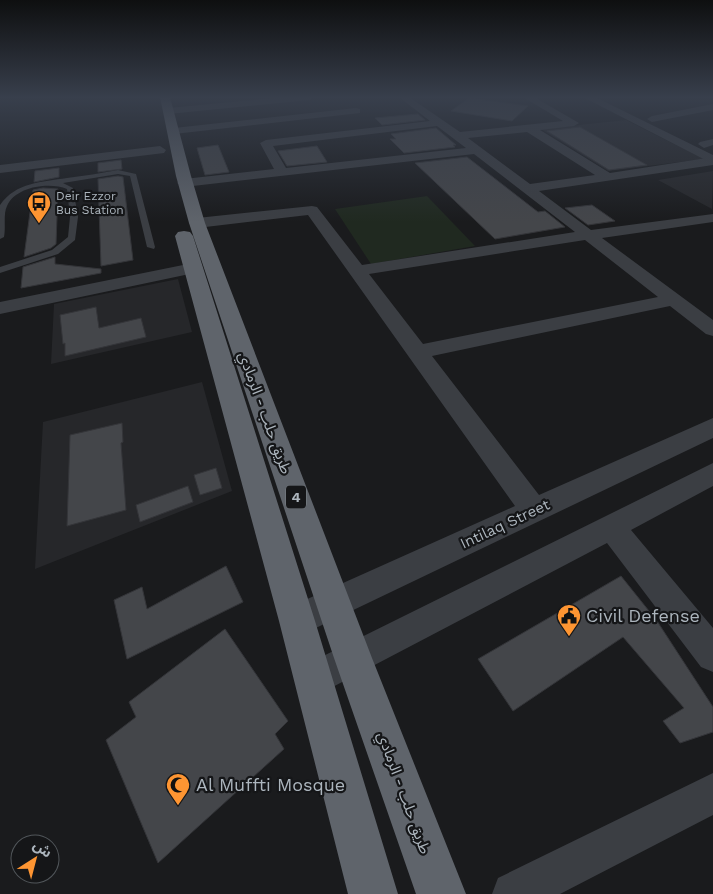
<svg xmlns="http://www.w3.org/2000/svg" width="713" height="894" font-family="'Work Sans','Noto Sans Arabic',sans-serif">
<rect width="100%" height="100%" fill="#1a1b1d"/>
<path fill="#26272a" d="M 626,120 L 704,159 L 608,171 L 541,129 Z
M 713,171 L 712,209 L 658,180 Z
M 178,279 L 192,332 L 51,364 L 54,304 Z
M 202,382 L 232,491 L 35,569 L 43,422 Z"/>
<path fill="#202920" d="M 427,196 L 475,246 L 371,264 L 335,209 Z"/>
<path fill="#44464a" stroke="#343539" d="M 469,98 L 528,106 L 512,121 L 451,111 Z
M 418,114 L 425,120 L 382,125 L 375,118 Z
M 580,127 L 647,165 L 609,170 L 547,131 Z
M 436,128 L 456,145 L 453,145 L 455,147 L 404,153 L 390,139 L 396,139 L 391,134 Z
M 218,145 L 229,172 L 205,175 L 197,148 Z
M 317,146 L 327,162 L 287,166 L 278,151 Z
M 467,157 L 538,212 L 545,211 L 565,227 L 495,239 L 415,163 Z
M 121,160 L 122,169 L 98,172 L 98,163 Z
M 59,168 L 59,177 L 34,182 L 35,171 Z
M 118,176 L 123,177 L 133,260 L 101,266 L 98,179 Z
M 43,188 L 58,189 L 56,244 L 51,248 L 24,257 L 33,190 Z
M 592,205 L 615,221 L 588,225 L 565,208 Z
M 55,257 L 55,264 L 101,269 L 101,273 L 21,288 L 23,267 Z
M 96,307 L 99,328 L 141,318 L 146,337 L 65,356 L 65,343 L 63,344 L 60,315 Z
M 122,423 L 123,442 L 121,443 L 126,510 L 67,526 L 70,435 Z
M 216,468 L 222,488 L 200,495 L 194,475 Z
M 188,486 L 193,502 L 140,522 L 136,505 Z
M 226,566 L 243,602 L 127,659 L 114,600 L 142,587 L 147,609 Z
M 621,576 L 657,621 L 713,707 L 713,732 L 680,743 L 663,721 L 684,708 L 623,637 L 513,711 L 478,659 Z
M 225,629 L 288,721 L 275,734 L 284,749 L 158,863 L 106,740 L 136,717 L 129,702 Z"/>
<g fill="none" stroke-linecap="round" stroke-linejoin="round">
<path fill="#3b3e43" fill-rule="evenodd" d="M 118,170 L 136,174 L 155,247 L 154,249 L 147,247 L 130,176 L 118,174 L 63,183 L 73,188 L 78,217 L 75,240 L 58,254 L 0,273 L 0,267 L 52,250 L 68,237 L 70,217 L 67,189 C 50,182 16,186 7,206 C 3,214 6,227 4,237 L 0,239 L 0,205 C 16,182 42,182 67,178 C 84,176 101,173 118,170 Z"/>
<path fill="#3b3e43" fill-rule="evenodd" d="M 285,97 L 315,97 L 310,100 L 168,114 L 163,111 L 168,108 Z
M 399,97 L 409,97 L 460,132 L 563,121 L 523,97 L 534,97 L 579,123 L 574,126 L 540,130 L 610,173 L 713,157 L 713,165 L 539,191 L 591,230 L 713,214 L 713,222 L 602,238 L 713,320 L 713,336 L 706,334 L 670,306 L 432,356 L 539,495 L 713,418 L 713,438 L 297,637 L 285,633 L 281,621 L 285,609 L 515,506 L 308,215 L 197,228 L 192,226 L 189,223 L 192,220 L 197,218 L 312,206 L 317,207 L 362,265 L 575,232 L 474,154 L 184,187 L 177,183 L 184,179 L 274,169 L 260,143 L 266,140 L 430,121 ZM 437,126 L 466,148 L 286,168 L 273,146 ZM 527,132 L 595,175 L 530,184 L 468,138 ZM 585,240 L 658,297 L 423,344 L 369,274 Z
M 713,104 L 713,110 L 652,122 L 647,119 L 652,116 Z
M 356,108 L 360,109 L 360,113 L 174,134 L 168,131 L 174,128 Z
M 713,139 L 713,145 L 704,148 L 698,144 L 700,142 Z
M 160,146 L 166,150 L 164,153 L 0,173 L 0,165 Z
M 193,263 L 199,264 L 202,268 L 199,272 L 0,314 L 0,302 Z
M 713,463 L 713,486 L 631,530 L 713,628 L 713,672 L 701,667 L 607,543 L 325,691 L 313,697 L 301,691 L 295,679 L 301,667 Z
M 713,773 L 713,815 L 560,894 L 492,894 L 498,878 Z"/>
<path fill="#3b3e43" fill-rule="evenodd" d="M 583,97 L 595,97 L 713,155 L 713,164 Z"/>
<path fill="#5f646b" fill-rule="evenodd" d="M 160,97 L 170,97 L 191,176 L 205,223 L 372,658 L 466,894 L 416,894 L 334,658 L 189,223 L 176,176 Z
M 184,231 L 190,232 L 193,236 L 315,621 L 398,894 L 348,894 L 279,621 L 175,236 L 178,232 Z"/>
</g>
<linearGradient id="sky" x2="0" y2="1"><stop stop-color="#0e0f10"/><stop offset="0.44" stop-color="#383f4c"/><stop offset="1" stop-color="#383f4c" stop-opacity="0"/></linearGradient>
<rect width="713" height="222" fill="url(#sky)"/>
<defs>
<g id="bus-pin" transform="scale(1.25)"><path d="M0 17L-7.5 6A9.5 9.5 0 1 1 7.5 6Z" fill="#fe9532" stroke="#151618"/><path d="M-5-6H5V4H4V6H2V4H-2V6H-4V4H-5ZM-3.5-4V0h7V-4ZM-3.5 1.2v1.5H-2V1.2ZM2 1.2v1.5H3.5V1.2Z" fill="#111"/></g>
<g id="civic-pin" transform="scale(1.25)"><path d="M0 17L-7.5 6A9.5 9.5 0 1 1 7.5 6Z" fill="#fe9532" stroke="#151618"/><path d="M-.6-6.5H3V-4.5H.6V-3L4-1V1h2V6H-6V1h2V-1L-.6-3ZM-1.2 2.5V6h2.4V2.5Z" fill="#111"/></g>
<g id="mosque-pin" transform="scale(1.25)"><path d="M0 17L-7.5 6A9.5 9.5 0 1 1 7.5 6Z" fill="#fe9532" stroke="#151618"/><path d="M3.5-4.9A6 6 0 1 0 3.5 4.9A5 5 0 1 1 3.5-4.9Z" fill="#111"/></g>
</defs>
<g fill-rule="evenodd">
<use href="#bus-pin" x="39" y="203"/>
<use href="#civic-pin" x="569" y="616"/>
<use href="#mosque-pin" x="178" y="785"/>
</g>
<g text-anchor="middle" stroke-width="4.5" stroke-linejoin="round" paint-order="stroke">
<g font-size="12" fill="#acb5bd" stroke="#151618" text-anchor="start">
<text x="56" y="200">Deir Ezzor<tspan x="56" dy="14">Bus Station</tspan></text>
</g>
<rect fill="#151618" stroke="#7f858c" stroke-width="1" x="286" y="485.5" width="20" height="23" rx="4"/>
<g font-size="14" font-weight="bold" fill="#acb5bd">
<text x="296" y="502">4</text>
</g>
<g font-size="15" fill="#acb5bd" stroke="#151618">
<text transform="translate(265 413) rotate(70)" y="5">طريق حلب - الرمادي</text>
<text transform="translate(505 524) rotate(-25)" y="5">Intilaq Street</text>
<text transform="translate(404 793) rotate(70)" y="5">طريق حلب - الرمادي</text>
</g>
<g font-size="18" fill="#acb5bd" stroke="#151618" text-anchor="start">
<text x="586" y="622">Civil Defense</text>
<text x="196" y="791">Al Muffti Mosque</text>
</g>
</g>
<g transform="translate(35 859) rotate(36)"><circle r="24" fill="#151618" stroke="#51565a"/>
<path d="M0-4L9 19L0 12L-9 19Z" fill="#fe9532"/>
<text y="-8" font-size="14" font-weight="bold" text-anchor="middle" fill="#acb5bd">ش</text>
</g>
</svg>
